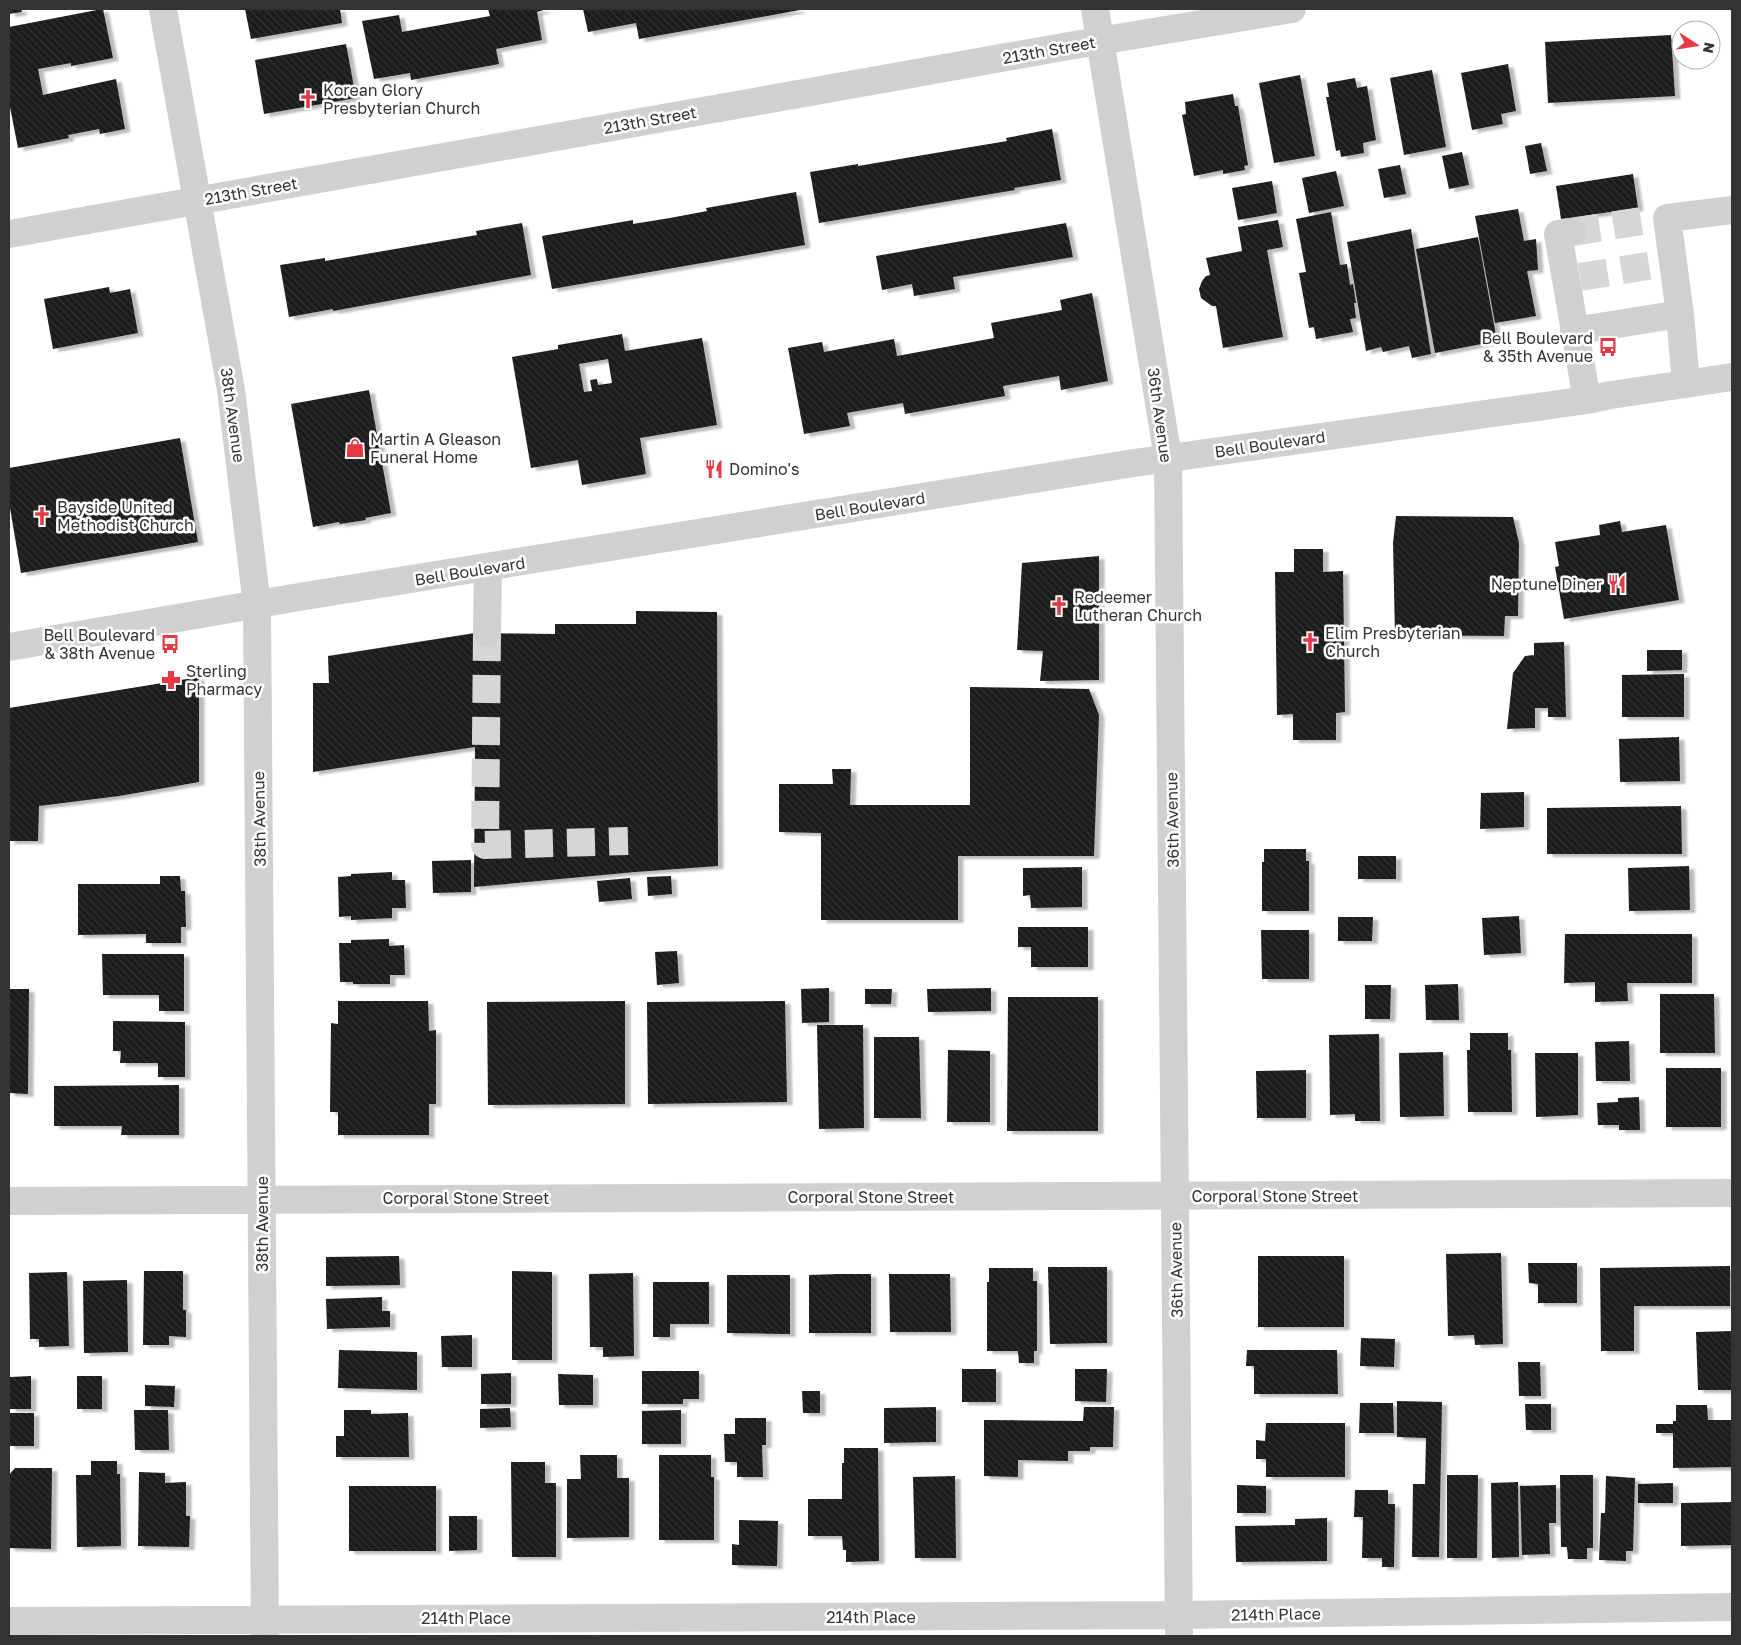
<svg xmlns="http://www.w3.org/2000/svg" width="1741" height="1645" font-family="'Golos Text',sans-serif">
<defs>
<pattern id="building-back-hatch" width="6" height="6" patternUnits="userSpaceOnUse" patternTransform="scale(1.25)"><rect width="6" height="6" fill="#1a1a1a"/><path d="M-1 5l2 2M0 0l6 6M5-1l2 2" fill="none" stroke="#333"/></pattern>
<filter id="shadow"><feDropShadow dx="5.5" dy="3" stdDeviation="1" flood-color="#0004"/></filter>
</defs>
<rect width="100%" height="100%" fill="#fff"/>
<path fill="url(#building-back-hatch)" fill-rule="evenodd" filter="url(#shadow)" d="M 9,9 L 21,9 L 22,12 L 9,14 Z
M 102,9 L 103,9 L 113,58 L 71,66 L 71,63 L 38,69 L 43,95 L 116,79 L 125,129 L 100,134 L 99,129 L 68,135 L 69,138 L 18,148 L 9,102 L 9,27 Z
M 245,9 L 340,9 L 342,23 L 251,39 Z
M 488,9 L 547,9 L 537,12 L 542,40 L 496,49 L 499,64 L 411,80 L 410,73 L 374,79 L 362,21 L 399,15 L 402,32 L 490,16 Z
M 583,9 L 800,9 L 800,10 L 639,39 L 636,23 L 588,32 Z
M 1671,35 L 1675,96 L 1548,103 L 1545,42 Z
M 346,44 L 356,98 L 264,114 L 255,60 Z
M 1508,64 L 1516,111 L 1501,114 L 1503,124 L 1472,130 L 1461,73 Z
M 1432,70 L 1446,147 L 1404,155 L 1390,78 Z
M 1300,75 L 1315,156 L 1274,163 L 1259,83 Z
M 1355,78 L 1357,88 L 1367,86 L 1376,140 L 1363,143 L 1364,153 L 1341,157 L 1340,150 L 1336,151 L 1326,97 L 1329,97 L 1327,83 Z
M 1233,94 L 1235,106 L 1238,106 L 1248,165 L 1244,166 L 1245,170 L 1223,174 L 1223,170 L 1194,176 L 1182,115 L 1186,114 L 1185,102 Z
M 1052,129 L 1061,180 L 1014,188 L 1015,190 L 819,223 L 810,172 L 858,164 L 858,166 L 1007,141 L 1006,138 Z
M 1541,143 L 1547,171 L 1530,174 L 1525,146 Z
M 1462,152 L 1469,185 L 1449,189 L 1442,156 Z
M 1400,165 L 1406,194 L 1384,198 L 1378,169 Z
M 1336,171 L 1344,206 L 1309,213 L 1302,178 Z
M 1633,174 L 1638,208 L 1561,219 L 1556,186 Z
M 1272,181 L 1277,213 L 1238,220 L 1232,188 Z
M 796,192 L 805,245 L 552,289 L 542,236 L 633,220 L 633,224 L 670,218 L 707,211 L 706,208 Z
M 1518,209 L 1524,241 L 1536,239 L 1538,270 L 1527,271 L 1536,316 L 1495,323 L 1475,216 Z
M 1331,212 L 1340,265 L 1347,264 L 1350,285 L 1353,284 L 1356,303 L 1354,303 L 1356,318 L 1350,319 L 1353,332 L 1316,339 L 1314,327 L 1309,328 L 1299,273 L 1306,272 L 1296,219 Z
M 1278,220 L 1283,247 L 1267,250 L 1283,337 L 1223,348 L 1216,306 L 1212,306 L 1201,298 L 1199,289 L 1202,281 L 1206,276 L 1210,275 L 1206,258 L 1242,251 L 1238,227 Z
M 522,223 L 531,275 L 333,311 L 333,309 L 289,317 L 280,265 L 325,258 L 325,261 L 477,235 L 476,231 Z
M 1066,223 L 1073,257 L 953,277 L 955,289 L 914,296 L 912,284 L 882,290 L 876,256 Z
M 1411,229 L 1431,354 L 1412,358 L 1409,346 L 1383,352 L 1381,347 L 1366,351 L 1347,242 Z
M 1478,237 L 1497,341 L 1435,353 L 1416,249 Z
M 109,287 L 110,293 L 130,289 L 138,333 L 53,349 L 44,299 Z
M 1092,293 L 1108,381 L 1061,390 L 1059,376 L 1003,386 L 1005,396 L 905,414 L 903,403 L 847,413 L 850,426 L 804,434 L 788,348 L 822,342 L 824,352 L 894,339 L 897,356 L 994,338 L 991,323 L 1062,310 L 1060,300 Z
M 622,334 L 625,351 L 702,338 L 717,425 L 640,438 L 646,474 L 582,485 L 578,460 L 531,468 L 512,357 L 558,349 L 558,345 ZM 608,359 L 612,383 L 598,385 L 597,379 L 590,380 L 592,391 L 584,392 L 579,364 Z
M 369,390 L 391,513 L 365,518 L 366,520 L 340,524 L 339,522 L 313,527 L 291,404 Z
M 180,438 L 198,542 L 21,573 L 9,502 L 9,468 Z
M 1396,516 L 1513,517 L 1519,543 L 1518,616 L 1505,616 L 1504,636 L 1395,635 L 1393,543 Z
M 1620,521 L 1622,532 L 1666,525 L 1679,600 L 1564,619 L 1555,567 L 1559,566 L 1555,542 L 1600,535 L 1599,525 Z
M 1294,549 L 1323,549 L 1323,572 L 1343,571 L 1345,712 L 1336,713 L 1336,740 L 1293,740 L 1293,714 L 1277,715 L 1275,572 L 1294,572 Z
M 1099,556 L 1099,680 L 1040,681 L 1043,651 L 1017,650 L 1022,563 Z
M 636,611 L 717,612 L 718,866 L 635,872 L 474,887 L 475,747 L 313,772 L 313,683 L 329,683 L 328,656 L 475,633 L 555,634 L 555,624 L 636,624 Z
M 1564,642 L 1566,717 L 1548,717 L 1548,708 L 1535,708 L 1535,728 L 1507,729 L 1513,673 L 1525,656 L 1534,655 L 1534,643 Z
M 1647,650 L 1682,650 L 1682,670 L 1647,671 Z
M 1684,674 L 1684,717 L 1622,717 L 1622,675 Z
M 199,677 L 199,782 L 119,796 L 39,806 L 38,841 L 9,841 L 9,708 Z
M 970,687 L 1089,689 L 1099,715 L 1094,856 L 958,856 L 958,920 L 821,920 L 821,833 L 779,832 L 779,784 L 833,784 L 832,769 L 851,769 L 850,805 L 970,805 Z
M 1679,737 L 1680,781 L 1620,782 L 1619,739 Z
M 1524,792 L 1524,827 L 1480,829 L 1481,793 Z
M 1681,806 L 1682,854 L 1547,854 L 1547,808 Z
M 1264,849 L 1306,849 L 1306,861 L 1309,861 L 1309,911 L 1262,911 L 1262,862 L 1264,862 Z
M 1358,856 L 1396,856 L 1396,879 L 1358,879 Z
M 471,860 L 471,892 L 433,893 L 432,861 Z
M 1689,866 L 1690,910 L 1629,911 L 1628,868 Z
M 1082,867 L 1082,907 L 1031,908 L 1030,895 L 1023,896 L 1023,868 Z
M 392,872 L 392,880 L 405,880 L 406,908 L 392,908 L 392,918 L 351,920 L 351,916 L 339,917 L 338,877 L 351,876 L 351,874 Z
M 160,876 L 180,876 L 181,891 L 185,891 L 186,927 L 181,927 L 181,943 L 146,943 L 146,934 L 78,935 L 78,884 L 160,884 Z
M 671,876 L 672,894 L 648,896 L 647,877 Z
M 630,878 L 632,899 L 599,902 L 597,881 Z
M 1519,916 L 1521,953 L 1484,955 L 1482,918 Z
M 1338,917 L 1373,917 L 1372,941 L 1338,941 Z
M 1018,927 L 1088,927 L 1088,967 L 1031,967 L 1031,947 L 1018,947 Z
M 1261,930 L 1309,930 L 1309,979 L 1262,979 Z
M 1565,934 L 1692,934 L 1692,983 L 1627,983 L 1628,1001 L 1595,1002 L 1595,982 L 1564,983 Z
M 389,939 L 389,946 L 404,945 L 405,975 L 390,975 L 390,984 L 353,984 L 353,982 L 340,982 L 339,943 L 351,943 L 351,940 Z
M 677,951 L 679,983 L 657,985 L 655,952 Z
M 102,954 L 184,954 L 184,1011 L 159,1011 L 159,995 L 103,995 Z
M 1458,984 L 1459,1020 L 1426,1020 L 1425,985 Z
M 1365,985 L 1391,985 L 1390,1019 L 1365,1019 Z
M 829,988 L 829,1022 L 802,1023 L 801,989 Z
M 991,988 L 991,1011 L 928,1012 L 927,989 Z
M 9,989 L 29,989 L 28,1094 L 9,1093 Z
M 865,989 L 892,989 L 891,1004 L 865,1004 Z
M 1660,994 L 1714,994 L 1715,1053 L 1660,1053 Z
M 1008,997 L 1098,997 L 1098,1131 L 1007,1131 Z
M 338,1001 L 428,1001 L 429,1031 L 436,1030 L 436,1104 L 429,1104 L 429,1135 L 338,1135 L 338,1112 L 330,1112 L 331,1023 L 338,1024 Z
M 625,1001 L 625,1104 L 488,1105 L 487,1002 Z
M 785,1001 L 787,1102 L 648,1104 L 647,1002 Z
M 113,1021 L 185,1022 L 185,1077 L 158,1077 L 158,1063 L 120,1063 L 121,1051 L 113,1051 Z
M 817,1025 L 863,1025 L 864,1128 L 819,1129 Z
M 1470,1033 L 1508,1033 L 1508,1050 L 1511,1050 L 1512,1112 L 1468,1112 L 1467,1050 L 1470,1050 Z
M 1379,1034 L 1380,1121 L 1355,1121 L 1355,1114 L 1330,1115 L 1329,1035 Z
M 874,1037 L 919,1037 L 921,1118 L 874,1118 Z
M 1629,1041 L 1630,1081 L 1596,1081 L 1595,1042 Z
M 948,1050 L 990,1051 L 990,1122 L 947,1122 Z
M 1443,1052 L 1444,1116 L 1400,1117 L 1399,1053 Z
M 1535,1053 L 1578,1053 L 1578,1115 L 1536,1117 Z
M 1666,1068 L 1721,1068 L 1721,1127 L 1666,1127 Z
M 1306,1070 L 1306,1118 L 1257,1118 L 1256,1071 Z
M 179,1085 L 179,1135 L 121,1135 L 122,1126 L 54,1126 L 54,1086 Z
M 1639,1097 L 1640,1130 L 1619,1130 L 1619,1125 L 1598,1125 L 1597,1103 L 1618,1102 L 1618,1098 Z
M 1501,1253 L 1503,1344 L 1475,1345 L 1474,1335 L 1448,1336 L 1446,1254 Z
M 399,1256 L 400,1285 L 326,1286 L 326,1257 Z
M 1258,1256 L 1344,1256 L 1344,1327 L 1258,1327 Z
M 1528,1263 L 1577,1263 L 1577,1303 L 1538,1303 L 1538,1284 L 1529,1283 Z
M 1730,1266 L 1730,1306 L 1634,1306 L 1634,1351 L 1601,1351 L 1600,1268 Z
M 1048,1267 L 1107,1267 L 1107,1343 L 1050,1344 Z
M 989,1268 L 1033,1268 L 1033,1281 L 1037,1281 L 1037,1351 L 1034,1351 L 1034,1363 L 1019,1363 L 1018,1351 L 987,1351 L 987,1282 L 989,1282 Z
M 144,1271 L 183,1271 L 183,1310 L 186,1310 L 186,1337 L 169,1336 L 169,1345 L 143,1345 Z
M 512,1271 L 552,1272 L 552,1360 L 512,1360 Z
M 67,1272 L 69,1346 L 39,1347 L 39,1339 L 30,1339 L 29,1273 Z
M 633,1273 L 634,1356 L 603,1357 L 603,1347 L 590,1347 L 589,1274 Z
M 838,1274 L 871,1274 L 871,1333 L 809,1333 L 809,1275 Z
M 889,1274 L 950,1274 L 951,1332 L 890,1332 Z
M 727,1275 L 790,1275 L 790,1334 L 727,1333 Z
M 127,1280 L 128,1352 L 84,1353 L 83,1281 Z
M 653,1282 L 709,1282 L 709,1324 L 670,1324 L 670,1337 L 653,1337 Z
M 382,1297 L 382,1311 L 390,1311 L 390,1327 L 327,1329 L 326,1299 Z
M 1732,1331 L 1732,1390 L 1698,1390 L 1696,1332 Z
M 472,1335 L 472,1367 L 442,1367 L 441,1336 Z
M 1361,1338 L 1395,1339 L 1394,1367 L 1360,1366 Z
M 339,1350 L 417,1352 L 417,1390 L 338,1388 Z
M 1247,1350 L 1337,1350 L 1338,1394 L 1254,1394 L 1254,1366 L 1246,1366 Z
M 1518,1362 L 1540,1362 L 1541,1396 L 1519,1396 Z
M 962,1369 L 996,1369 L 996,1402 L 962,1402 Z
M 1075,1369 L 1107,1369 L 1106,1402 L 1075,1401 Z
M 642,1371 L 699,1371 L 699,1399 L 683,1399 L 683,1404 L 642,1404 Z
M 511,1373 L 511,1404 L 481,1404 L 481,1374 Z
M 558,1374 L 593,1375 L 593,1405 L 559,1405 Z
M 31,1376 L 31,1409 L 10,1409 L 10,1377 Z
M 77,1376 L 102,1376 L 102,1409 L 77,1409 Z
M 145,1385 L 175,1386 L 174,1407 L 145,1406 Z
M 802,1391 L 820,1391 L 820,1413 L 803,1413 Z
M 1397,1401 L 1442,1402 L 1439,1557 L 1412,1557 L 1413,1484 L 1425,1484 L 1426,1438 L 1397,1437 Z
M 1360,1403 L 1393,1403 L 1394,1433 L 1359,1433 Z
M 1525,1404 L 1551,1404 L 1551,1430 L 1526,1430 Z
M 1676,1405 L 1707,1405 L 1708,1420 L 1732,1420 L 1732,1467 L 1673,1468 L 1673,1433 L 1656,1433 L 1656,1424 L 1673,1424 L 1673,1421 L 1676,1421 Z
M 936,1407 L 936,1442 L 884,1443 L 884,1408 Z
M 1084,1407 L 1114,1407 L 1113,1447 L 1090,1447 L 1090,1451 L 1068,1451 L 1068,1461 L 1018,1460 L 1018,1477 L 984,1476 L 984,1420 L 1083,1421 Z
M 510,1408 L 511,1427 L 480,1428 L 480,1409 Z
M 134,1410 L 168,1410 L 169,1450 L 135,1450 Z
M 344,1410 L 371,1410 L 371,1414 L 408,1413 L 409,1457 L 336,1457 L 336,1436 L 344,1436 Z
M 681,1410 L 681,1444 L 642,1444 L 642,1411 Z
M 9,1413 L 34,1413 L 34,1446 L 9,1446 Z
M 735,1418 L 766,1418 L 766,1445 L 762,1445 L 763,1477 L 737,1477 L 737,1462 L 725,1462 L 724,1434 L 735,1434 Z
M 1266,1423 L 1345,1423 L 1345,1477 L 1266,1477 L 1266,1459 L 1256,1459 L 1256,1440 L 1265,1441 Z
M 844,1448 L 878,1448 L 879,1561 L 846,1562 L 846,1550 L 843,1550 L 842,1536 L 808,1536 L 808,1499 L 842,1499 L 842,1463 L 844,1463 Z
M 580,1455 L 617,1455 L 617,1478 L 629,1478 L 629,1537 L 567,1538 L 567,1479 L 581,1479 Z
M 659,1455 L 711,1455 L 711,1477 L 714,1477 L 714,1540 L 659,1540 Z
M 91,1461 L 117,1461 L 117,1474 L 120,1474 L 121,1546 L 77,1547 L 76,1475 L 91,1475 Z
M 511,1462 L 545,1462 L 545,1483 L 556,1483 L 556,1557 L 512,1557 Z
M 15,1468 L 52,1468 L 51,1549 L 9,1548 L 9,1475 Z
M 139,1472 L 165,1473 L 165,1483 L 186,1482 L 186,1516 L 190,1516 L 189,1547 L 138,1546 Z
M 1447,1475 L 1478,1475 L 1477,1558 L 1447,1558 Z
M 1560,1475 L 1593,1475 L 1593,1548 L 1587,1548 L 1587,1559 L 1568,1559 L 1567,1547 L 1561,1547 Z
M 955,1476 L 956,1558 L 915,1558 L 913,1477 Z
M 1606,1476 L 1635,1478 L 1633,1551 L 1626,1551 L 1626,1561 L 1599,1560 L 1601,1513 L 1605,1513 Z
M 1518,1482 L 1519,1557 L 1492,1558 L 1491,1483 Z
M 1673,1483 L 1673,1503 L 1638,1503 L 1638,1484 Z
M 1237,1485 L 1266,1486 L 1266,1513 L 1237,1513 Z
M 1556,1485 L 1556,1523 L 1549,1523 L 1550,1554 L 1522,1555 L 1520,1486 Z
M 349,1486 L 436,1486 L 436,1551 L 349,1551 Z
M 1355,1490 L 1388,1490 L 1388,1504 L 1395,1504 L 1394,1567 L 1382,1567 L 1382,1558 L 1362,1558 L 1363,1517 L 1354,1517 Z
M 1732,1502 L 1732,1545 L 1681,1546 L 1681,1503 Z
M 449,1516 L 477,1516 L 477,1550 L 449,1551 Z
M 1327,1518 L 1327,1561 L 1236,1562 L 1235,1526 L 1295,1525 L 1295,1519 Z
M 739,1520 L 778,1521 L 777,1566 L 732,1565 L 732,1544 L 739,1545 Z"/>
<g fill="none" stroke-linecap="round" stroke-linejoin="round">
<path stroke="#d6d6d6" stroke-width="28" stroke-dasharray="28 14" stroke-linecap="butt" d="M 1572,232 L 1648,220
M 1580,277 L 1654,265
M 487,633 L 485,845 L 628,841"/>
<path stroke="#d0d0d0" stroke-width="28" d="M 163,9 L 231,390 L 257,605 L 265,1636
M 1095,9 L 1168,458 L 1179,1636
M 1572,232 L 1558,234 L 1587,400
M 9,234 L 1069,46 L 1292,9
M 1574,331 L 1680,314
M 1686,384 L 1680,314 L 1667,218 L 1732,210
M 487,633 L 488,567
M 9,647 L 305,596 L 1134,463 L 1587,400 L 1611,395 L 1732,377
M 9,1201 L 1732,1193
M 9,1621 L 1179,1615 L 1732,1607"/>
</g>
<defs>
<g id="church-bare" transform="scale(1.5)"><path d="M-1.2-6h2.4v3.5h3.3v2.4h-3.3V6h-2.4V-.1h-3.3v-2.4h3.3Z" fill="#e63946" stroke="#fff" stroke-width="2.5" paint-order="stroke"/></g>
<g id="bus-bare" transform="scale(1.5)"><path d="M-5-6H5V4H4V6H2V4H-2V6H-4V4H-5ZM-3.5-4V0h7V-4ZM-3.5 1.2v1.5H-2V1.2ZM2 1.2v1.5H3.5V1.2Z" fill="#e63946" stroke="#fff" stroke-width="2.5" paint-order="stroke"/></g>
<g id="shop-bare" transform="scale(1.5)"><path d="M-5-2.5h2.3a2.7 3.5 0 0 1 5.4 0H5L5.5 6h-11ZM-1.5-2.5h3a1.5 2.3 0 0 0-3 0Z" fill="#e63946" stroke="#fff" stroke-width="2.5" paint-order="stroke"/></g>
<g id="restaurant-bare" transform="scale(1.5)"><path d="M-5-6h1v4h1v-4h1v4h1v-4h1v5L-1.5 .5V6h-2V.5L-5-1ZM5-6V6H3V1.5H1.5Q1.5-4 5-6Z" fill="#e63946" stroke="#fff" stroke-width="2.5" paint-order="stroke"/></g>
<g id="pharmacy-bare" transform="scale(1.5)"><path d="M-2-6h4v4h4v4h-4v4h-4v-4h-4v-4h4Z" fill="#e63946" stroke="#fff" stroke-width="2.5" paint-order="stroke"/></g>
</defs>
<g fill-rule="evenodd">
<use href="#church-bare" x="308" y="99"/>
<use href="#bus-bare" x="1608" y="347"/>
<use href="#shop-bare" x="355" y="448"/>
<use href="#restaurant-bare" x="714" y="469"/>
<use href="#church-bare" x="42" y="516"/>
<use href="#restaurant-bare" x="1617" y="584"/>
<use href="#church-bare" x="1059" y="606"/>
<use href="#church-bare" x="1310" y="642"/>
<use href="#bus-bare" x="170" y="644"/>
<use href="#pharmacy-bare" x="171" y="680"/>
</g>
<g text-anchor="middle" stroke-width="5" stroke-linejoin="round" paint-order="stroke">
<g font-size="16" fill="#333" stroke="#fff">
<text transform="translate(1049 50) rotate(-10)" y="6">213th Street</text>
<text transform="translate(650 120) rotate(-10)" y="6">213th Street</text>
<text transform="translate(251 191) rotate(-10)" y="6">213th Street</text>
<text transform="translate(233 415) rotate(82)" y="6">38th Avenue</text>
<text transform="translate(1160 415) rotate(82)" y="6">36th Avenue</text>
<text transform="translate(1270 444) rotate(-8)" y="6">Bell Boulevard</text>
<text transform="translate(870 506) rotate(-9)" y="6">Bell Boulevard</text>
<text transform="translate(470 571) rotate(-9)" y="6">Bell Boulevard</text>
<text transform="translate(259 819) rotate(-91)" y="6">38th Avenue</text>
<text transform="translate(1172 820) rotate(-91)" y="6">36th Avenue</text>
<text x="1275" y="1202">Corporal Stone Street</text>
<text x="871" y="1203">Corporal Stone Street</text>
<text x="466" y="1204">Corporal Stone Street</text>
<text transform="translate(262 1224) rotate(-90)" y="6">38th Avenue</text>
<text transform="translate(1176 1270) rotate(-91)" y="6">36th Avenue</text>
<text transform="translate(1276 1614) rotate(-1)" y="6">214th Place</text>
<text x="871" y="1623">214th Place</text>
<text x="466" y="1624">214th Place</text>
</g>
<g font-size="16" fill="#333" stroke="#fff" text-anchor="start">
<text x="323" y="96">Korean Glory<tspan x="323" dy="18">Presbyterian Church</tspan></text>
<text x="1593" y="344" text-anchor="end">Bell Boulevard<tspan x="1593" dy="18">&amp; 35th Avenue</tspan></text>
<text x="370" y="445">Martin A Gleason<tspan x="370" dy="18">Funeral Home</tspan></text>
<text x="729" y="475">Domino's</text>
<text x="57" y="513">Bayside United<tspan x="57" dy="18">Methodist Church</tspan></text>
<text x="1602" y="590" text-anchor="end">Neptune Diner</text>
<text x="1074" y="603">Redeemer<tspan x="1074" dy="18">Lutheran Church</tspan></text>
<text x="1325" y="639">Elim Presbyterian<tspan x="1325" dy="18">Church</tspan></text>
<text x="155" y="641" text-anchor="end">Bell Boulevard<tspan x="155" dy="18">&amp; 38th Avenue</tspan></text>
<text x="186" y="677">Sterling<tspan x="186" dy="18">Pharmacy</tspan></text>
</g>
</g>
<rect width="1741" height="1645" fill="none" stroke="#333333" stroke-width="20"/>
<g transform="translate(1696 45) rotate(102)"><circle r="24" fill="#ffffff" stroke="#adadad"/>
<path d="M0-4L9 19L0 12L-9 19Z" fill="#e63946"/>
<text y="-8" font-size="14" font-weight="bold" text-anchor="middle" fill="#333333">N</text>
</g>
</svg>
